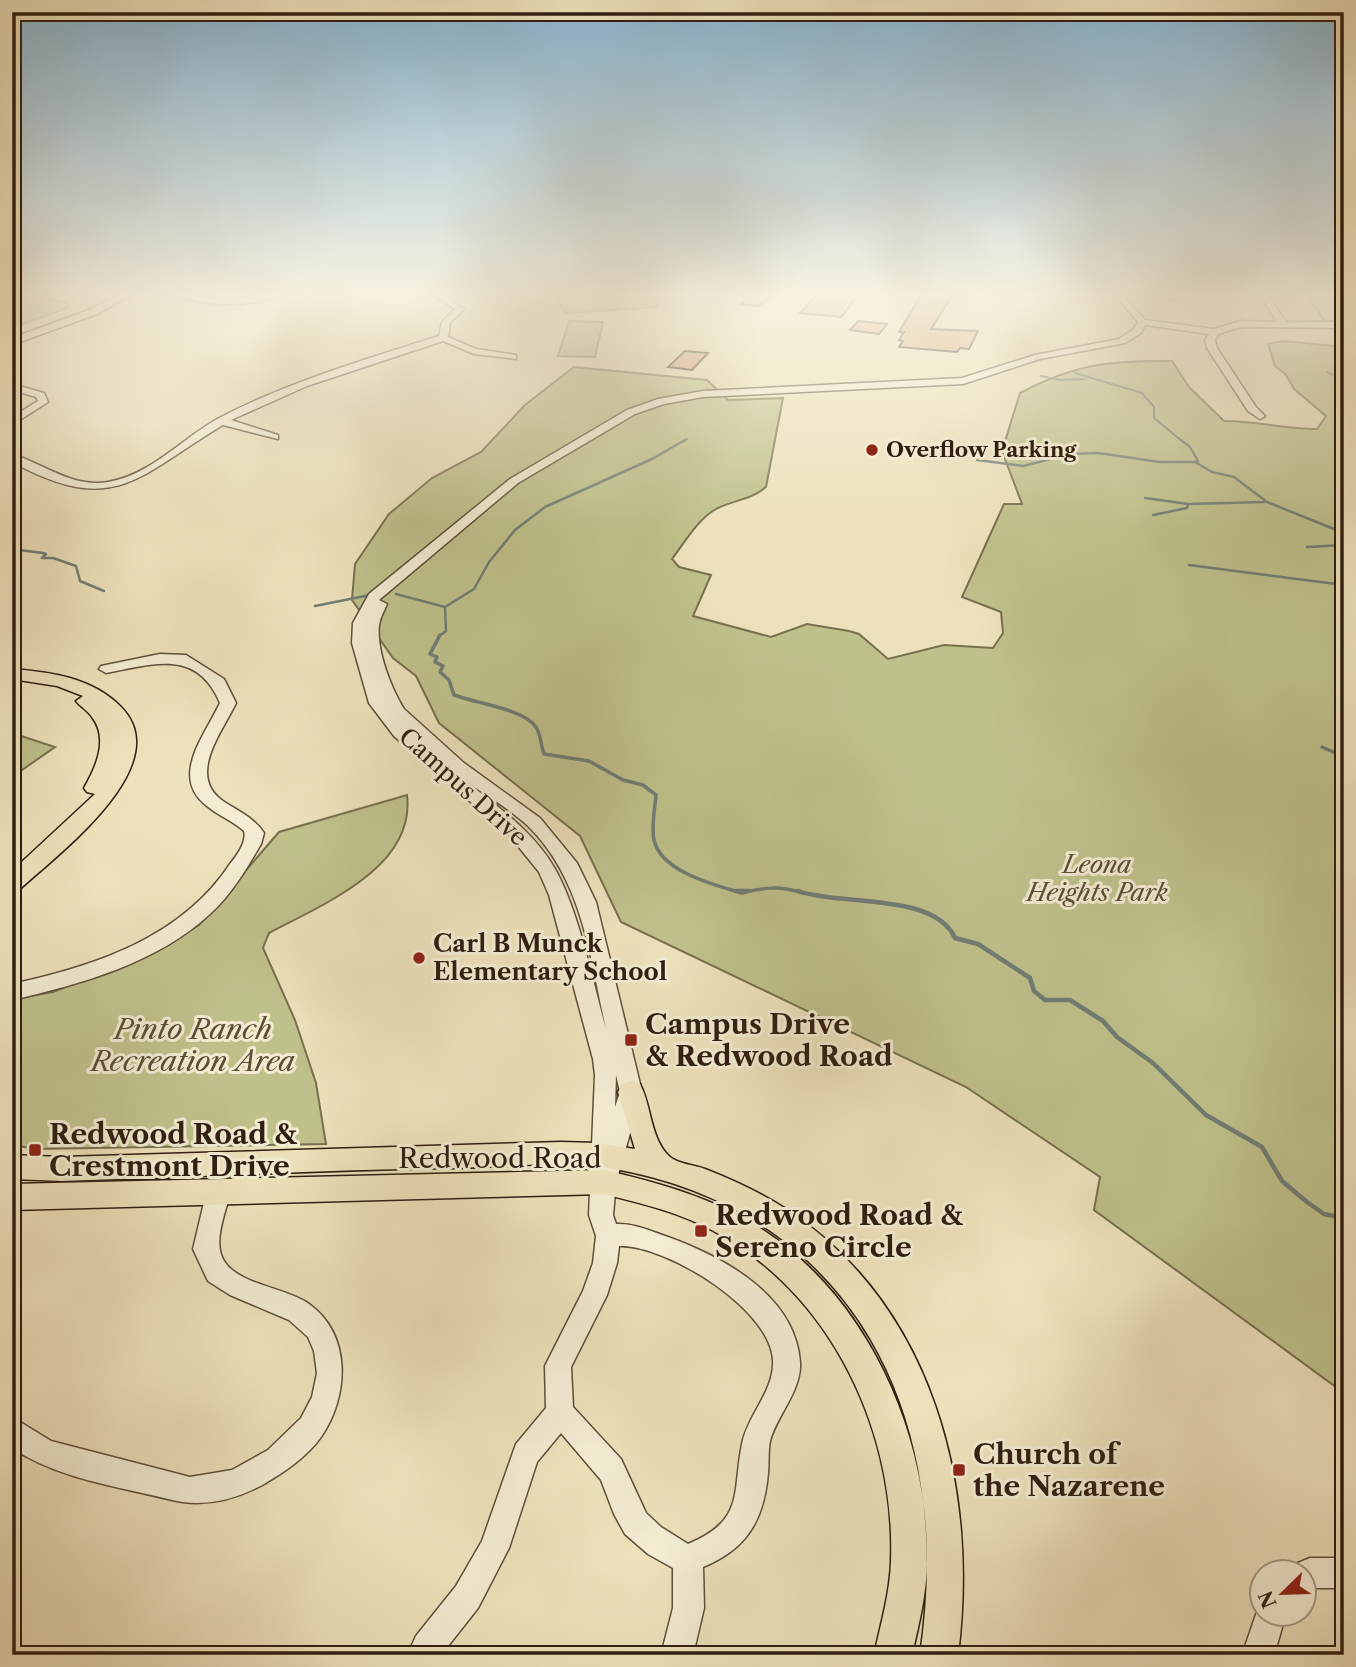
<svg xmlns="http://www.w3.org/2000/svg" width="1356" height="1667" font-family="'Libre Caslon Text',serif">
<rect width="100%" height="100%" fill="#ede1bb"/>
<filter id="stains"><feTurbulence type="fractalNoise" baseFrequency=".00286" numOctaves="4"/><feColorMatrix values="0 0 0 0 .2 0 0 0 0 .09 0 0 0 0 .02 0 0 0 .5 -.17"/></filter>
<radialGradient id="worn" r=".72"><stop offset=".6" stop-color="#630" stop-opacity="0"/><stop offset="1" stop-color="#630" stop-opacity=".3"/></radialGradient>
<path fill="#bfc18b" stroke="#78704e" stroke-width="2" d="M 560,292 L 648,292 L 658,307 L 565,313 L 557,295 L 561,294 Z
M 1312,292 L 1325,292 L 1344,300 L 1344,322 L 1325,321 L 1305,294 Z
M 39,296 L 67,303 L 67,308 L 12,328 L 12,299 Z
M 569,321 L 603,322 L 595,357 L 558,356 Z
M 1283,341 L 1344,347 L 1344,1393 L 1094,1210 L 1100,1177 L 966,1087 L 621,922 L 580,836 L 439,723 L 416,676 L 393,658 L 352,600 L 355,564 L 389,514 L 432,478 L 481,452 L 525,405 L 574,367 L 707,380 L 728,400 L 783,398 L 766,487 C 751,500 733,500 716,509 C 697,520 685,542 672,559 L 679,567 L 711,575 L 693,616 L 771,637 L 807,624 L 849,631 L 859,634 L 888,659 L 944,645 L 993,648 L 1003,633 L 1001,612 L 962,597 L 1004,504 L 1022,504 L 1002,451 L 1020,393 C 1075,364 1111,360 1172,361 L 1189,387 L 1224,421 C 1256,421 1285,429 1317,429 L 1326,416 L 1294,389 L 1286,375 L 1275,366 L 1268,344 Z
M 12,733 L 55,747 L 12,777 Z
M 407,795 C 416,868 321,905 269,933 L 263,948 L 295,1020 L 316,1083 L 326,1144 L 36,1149 L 12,1145 L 12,999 L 53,992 L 155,951 L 199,925 L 279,832 Z"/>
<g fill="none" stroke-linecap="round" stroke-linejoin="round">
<path stroke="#707d76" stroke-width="2" d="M 1327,372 L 1344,381
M 1075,373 L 1142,393 L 1154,407 L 1154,418 L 1183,442
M 1041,376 L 1060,380 L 1084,379
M 682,442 L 687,439"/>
<path stroke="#707d76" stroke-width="2.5" d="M 1181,440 L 1190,447 L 1198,461 L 1195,462 L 1212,472 L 1234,477 L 1267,502 L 1344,533
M 977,460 L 1023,466 L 1071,454 L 1098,453 L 1160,462 L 1195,462
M 1145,498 L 1188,504
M 1153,515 L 1187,508 L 1188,504 L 1264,502
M 12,537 L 13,542 L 19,544 L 19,550 L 43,553 L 46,554 L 42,558 L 53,558 L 76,566 L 80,581 L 104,591
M 1307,547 L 1344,545
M 1189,565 L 1344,585
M 396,594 L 445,607
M 315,606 L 370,595
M 438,637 L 446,631 L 445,607 L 474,589 L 489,562 L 515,530 L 545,507 L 652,459 L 685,440"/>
<path stroke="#707d76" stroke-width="3.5" d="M 440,635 L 430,654 L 437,657 L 435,662 L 443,666 L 440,672 L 449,680 L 454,695 C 475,703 524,709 536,727 C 541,735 541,746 544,754 L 589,761 L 623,780 L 643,785 L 656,795 C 655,808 651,827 654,840 C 661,872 715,885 742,893
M 1322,747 L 1344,757
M 742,893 C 764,887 781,886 803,893"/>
<path stroke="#707d76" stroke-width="4.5" d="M 736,891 L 749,891
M 798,891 C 841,906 934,892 955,938 L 978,944 L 1030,978 L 1034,991 L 1045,1000 L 1070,1000 L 1103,1021 L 1117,1037 L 1153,1063 L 1206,1115 L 1262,1147 L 1282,1181 L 1307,1202 L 1324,1214 L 1344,1218"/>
</g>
<path fill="#dca37c" stroke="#301e12" stroke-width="2" d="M 754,292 L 774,292 L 759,306 L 741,304 Z
M 819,292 L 844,292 L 860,293 L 841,317 L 800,313 Z
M 923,292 L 953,294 L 931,329 L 978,331 L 969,349 L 960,348 L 957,352 L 899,347 L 903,341 L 899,340 L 904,332 L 899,332 Z
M 858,321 L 887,324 L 879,334 L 850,330 Z
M 685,351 L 708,353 L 692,370 L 668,367 Z"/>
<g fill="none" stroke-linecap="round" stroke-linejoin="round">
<g stroke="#5f4f3c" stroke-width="3">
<path id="minor" d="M 172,292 L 216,299 L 289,292 C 263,307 198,309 172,292 Z
M 429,292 L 438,292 L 464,309 L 450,323 L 448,337 L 476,349 L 516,355 L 516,359 L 474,354 L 443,341 L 307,386 L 231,420 L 278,435 L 278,439 L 223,425 C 137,476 116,518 12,462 L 12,454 C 44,464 72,488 108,482 C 152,475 185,435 223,416 C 292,381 366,359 439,336 L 442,322 L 455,309 Z
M 1112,292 L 1120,292 L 1145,320 L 1214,329 L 1240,321 L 1277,322 L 1258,292 L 1266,292 L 1286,322 L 1344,322 L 1344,328 L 1241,327 L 1218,334 L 1215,340 L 1217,348 L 1256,407 L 1265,416 L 1260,419 L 1248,411 L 1207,348 L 1205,340 L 1209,334 L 1145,325 L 1141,333 L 1125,343 L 1040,359 L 963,384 L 703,397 L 664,404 L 635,414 L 518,483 L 379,600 L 387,604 C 384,611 380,618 379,625 C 376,650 391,688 404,709 L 464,763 L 540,818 L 577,863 L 596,902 L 642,1092 L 616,1182 L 613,1215 L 616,1224 C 634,1223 651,1231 668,1237 C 723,1257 795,1295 800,1362 C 802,1390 777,1415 770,1441 C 768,1451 769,1462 768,1473 C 764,1520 747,1549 703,1567 L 704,1608 L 693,1655 L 661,1655 L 673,1608 L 673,1568 L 648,1554 L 625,1534 L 614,1514 L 601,1480 L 561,1433 L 537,1462 L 509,1548 L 478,1608 L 441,1655 L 414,1655 L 411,1647 L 416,1636 L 456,1586 L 482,1541 L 516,1444 L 546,1408 L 545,1366 L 583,1291 L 593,1263 L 596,1236 L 589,1215 L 595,1075 L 593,1059 L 549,895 L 539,872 L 509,835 L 394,736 L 369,703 L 352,643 L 353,623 L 369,594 L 510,479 L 627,410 L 658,399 L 703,391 L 962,378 L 1035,355 L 1119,339 L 1134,329 L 1138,322 ZM 467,782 C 487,796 510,809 528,826 C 583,880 590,957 606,1029 C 593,982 578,909 555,869 C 535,833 498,807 467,782 ZM 616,1075 L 620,1092 L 615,1107 ZM 619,1246 C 666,1244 777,1312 773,1365 C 772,1393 747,1417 742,1444 C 732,1494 745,1520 688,1544 L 661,1527 L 646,1513 L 621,1459 L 573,1407 L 571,1367 L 607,1295 L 617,1263 Z
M 1156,292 L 1166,292 L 1178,298 L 1171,300 Z
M 1327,292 L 1344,294 L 1344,299 L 1328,294 Z
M 12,384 L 44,393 L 48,402 L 12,425 L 12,417 L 38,401 L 36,397 L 12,390 Z
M 160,654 L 186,655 L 224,679 L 236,703 C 221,734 185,778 226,803 C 240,812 254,818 264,833 L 261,844 C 247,868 232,894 211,913 C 158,963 81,984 12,1000 L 12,984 C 95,966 181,938 230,864 C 237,855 247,842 244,831 C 233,821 219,816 207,806 C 169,777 205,735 220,703 C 197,648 153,664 106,673 L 99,669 L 101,666 Z
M 219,1180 L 227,1183 L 231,1190 C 226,1212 212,1242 224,1261 C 239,1285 287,1288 309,1304 C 352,1335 349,1396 321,1437 C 307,1457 284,1472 264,1484 C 233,1501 201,1508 168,1499 C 115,1486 57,1478 12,1448 L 12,1417 L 51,1441 L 190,1477 L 232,1470 L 268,1450 L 301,1418 L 312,1397 L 317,1373 L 314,1351 L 308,1337 L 289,1320 L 230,1295 L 208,1281 L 193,1249 L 207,1190 L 211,1183 Z
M 1310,1558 L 1344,1558 L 1344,1588 L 1311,1588 L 1304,1591 L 1304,1572 L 1290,1572 L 1293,1565 Z
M 1260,1603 L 1262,1614 L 1286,1614 L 1274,1655 L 1242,1655 Z"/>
</g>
<g stroke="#301e12" stroke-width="3">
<path id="major" d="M 124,292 L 136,292 L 97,314 L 12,345 L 12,338 L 89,310 Z
M 12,669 C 51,672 93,678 121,707 C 178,765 58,854 20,889 L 12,892 L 12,871 L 95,794 L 87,792 L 84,788 C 96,767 109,739 92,717 C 88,711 81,707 76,701 L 83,696 L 57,686 L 12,679 Z
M 631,1081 L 640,1084 C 652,1107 650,1139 670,1157 C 678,1164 695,1165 705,1169 C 733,1180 761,1193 786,1209 C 934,1307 979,1488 958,1655 L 920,1655 C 955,1422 858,1210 609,1168 C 559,1160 504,1167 453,1168 C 323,1170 192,1177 62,1181 L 12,1179 L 12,1155 L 62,1157 L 561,1142 L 596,1143 L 635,1149 L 618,1092 L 622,1084 Z
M 604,1170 C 659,1183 715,1198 763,1230 C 869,1300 928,1435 927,1560 C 927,1593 919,1623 912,1655 L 874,1655 C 881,1623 890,1593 891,1561 C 896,1424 824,1279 695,1222 C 666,1209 635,1202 604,1194 L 12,1210 L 12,1184 Z"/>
</g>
<use href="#minor" fill="#f3ecd3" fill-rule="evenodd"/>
<use href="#major" fill="#ede1bb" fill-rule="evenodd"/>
</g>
<linearGradient id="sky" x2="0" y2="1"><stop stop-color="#89b7d5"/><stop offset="0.56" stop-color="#f7f2e0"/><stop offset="1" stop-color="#f7f2e0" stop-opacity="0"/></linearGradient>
<rect width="1356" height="525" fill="url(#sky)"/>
<g fill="#8f2418" stroke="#f3ecd3" stroke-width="2.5">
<circle cx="872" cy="450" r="7"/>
<circle cx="419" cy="958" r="7"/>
<rect x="624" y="1033" width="14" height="14" rx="3.5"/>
<rect x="28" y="1143" width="14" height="14" rx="3.5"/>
<rect x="694" y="1224" width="14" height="14" rx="3.5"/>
<rect x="952" y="1463" width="14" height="14" rx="3.5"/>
</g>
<g text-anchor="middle" stroke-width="6" stroke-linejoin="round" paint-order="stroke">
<g font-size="21" font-weight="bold" fill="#301e12" stroke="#f3ecd3" text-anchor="start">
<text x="886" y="457">Overflow Parking</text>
</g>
<g font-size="24" fill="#301e12" stroke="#f3ecd3">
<text transform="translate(463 787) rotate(42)" y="8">Campus Drive</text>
</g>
<g font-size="24" font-style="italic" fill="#5b4f36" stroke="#f3ecd3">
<text x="1097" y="873">Leona<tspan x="1097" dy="28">Heights Park</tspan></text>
</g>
<g font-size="24" font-weight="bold" fill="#301e12" stroke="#f3ecd3" text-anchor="start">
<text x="433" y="952">Carl B Munck<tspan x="433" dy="28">Elementary School</tspan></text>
</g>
<g font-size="28" font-weight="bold" fill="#301e12" stroke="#f3ecd3" text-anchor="start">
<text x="645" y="1034">Campus Drive<tspan x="645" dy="32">&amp; Redwood Road</tspan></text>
<text x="49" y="1144">Redwood Road &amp;<tspan x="49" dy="32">Crestmont Drive</tspan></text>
<text x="715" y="1225">Redwood Road &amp;<tspan x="715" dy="32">Sereno Circle</tspan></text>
<text x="973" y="1464">Church of<tspan x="973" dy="32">the Nazarene</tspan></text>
</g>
<g font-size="28" font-style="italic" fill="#5b4f36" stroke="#f3ecd3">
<text x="193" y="1039">Pinto Ranch<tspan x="193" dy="32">Recreation Area</tspan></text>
</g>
<g font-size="28" fill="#301e12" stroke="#f3ecd3">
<text x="500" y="1168">Redwood Road</text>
</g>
</g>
<rect width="1356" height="1667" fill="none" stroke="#ede1bb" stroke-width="42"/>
<rect x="14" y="14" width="1328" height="1639" fill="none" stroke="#301e12" stroke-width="3.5"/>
<rect x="21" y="21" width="1314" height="1625" fill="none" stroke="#301e12" stroke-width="2"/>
<g transform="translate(1283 1593) rotate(247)"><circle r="33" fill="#f3ecd3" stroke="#a59a86" stroke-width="2"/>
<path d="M0-5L12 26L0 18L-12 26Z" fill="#8f2418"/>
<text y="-10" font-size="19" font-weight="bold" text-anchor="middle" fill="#301e12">N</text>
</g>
<rect width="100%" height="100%" filter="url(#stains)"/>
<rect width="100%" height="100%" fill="url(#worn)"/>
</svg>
